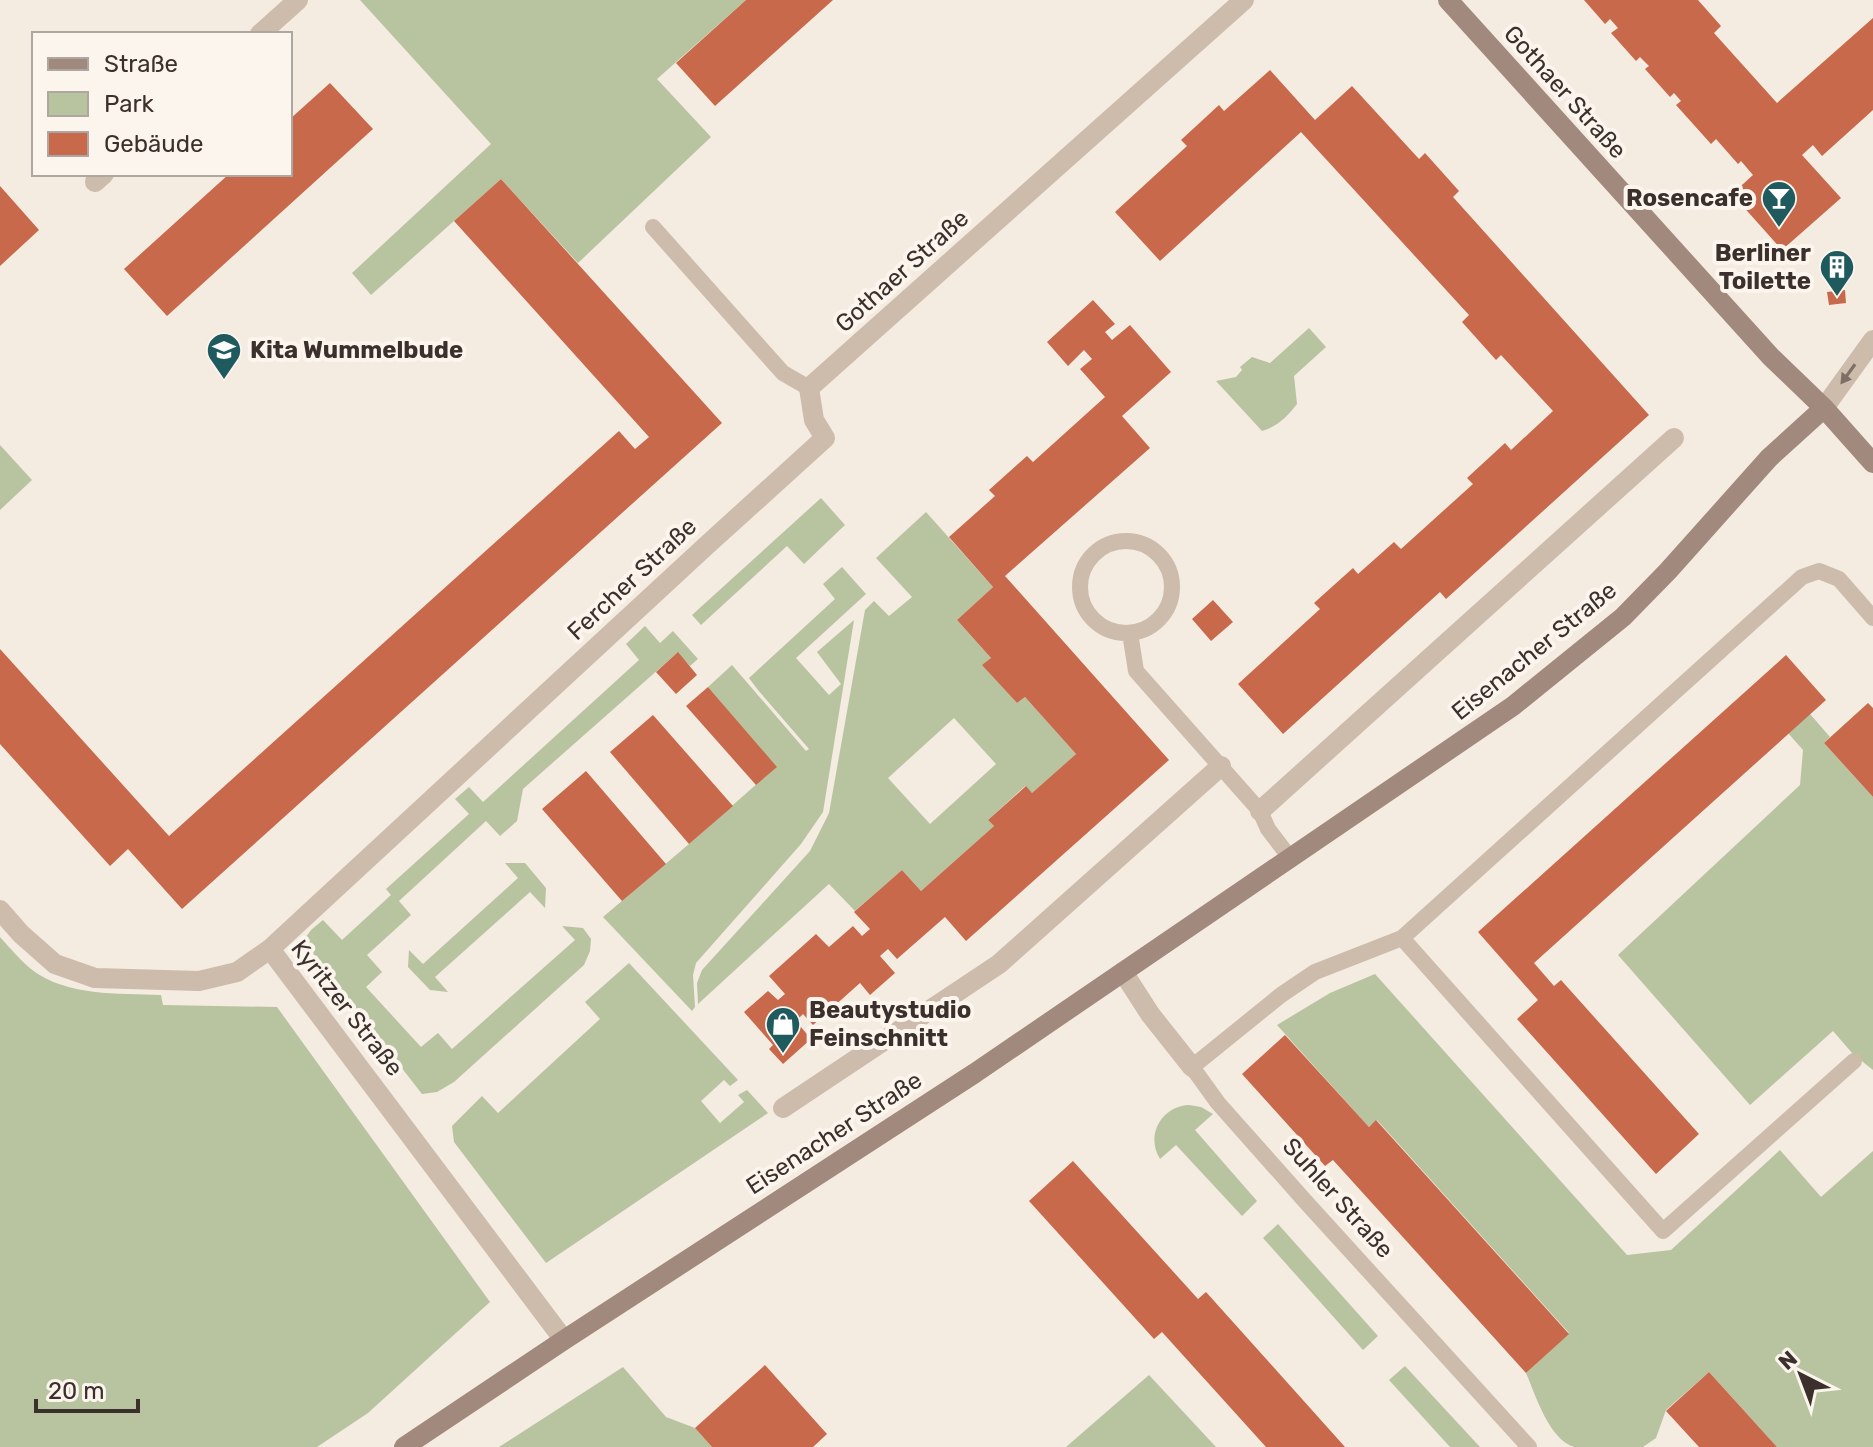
<svg xmlns="http://www.w3.org/2000/svg" width="1873" height="1447" font-family="Rubik,sans-serif">
<rect width="100%" height="100%" fill="#f4ebe1"/>
<path fill="#b8c4a0" fill-rule="evenodd" d="M 360,0 L 746,0 L 657,79 L 711,137 L 578,263 L 501,179 L 371,295 L 352,273 L 491,144 Z
M 1309,328 L 1326,347 L 1294,376 L 1297,404 C 1287,417 1278,426 1262,431 L 1216,381 L 1236,377 L 1242,370 L 1240,367 L 1252,357 L 1270,363 Z
M 0,445 L 32,480 L 0,510 Z
M 821,498 L 845,525 L 804,564 L 787,546 L 701,625 L 692,615 Z
M 926,512 L 993,587 L 957,620 L 991,658 L 983,665 L 1017,703 L 1025,697 L 1076,754 L 1032,793 L 1025,786 L 988,820 L 994,826 L 921,891 L 902,870 L 855,911 L 829,884 L 698,1004 L 697,983 L 702,970 L 810,851 L 829,813 L 865,610 L 874,601 L 889,616 L 912,597 L 876,558 ZM 954,718 L 996,764 L 930,824 L 888,778 Z
M 842,567 L 866,594 L 796,658 L 829,695 L 841,684 L 817,652 L 854,620 L 823,812 L 801,844 L 696,963 L 693,975 L 695,1007 L 692,1011 L 603,917 L 689,844 L 776,767 L 708,687 L 732,665 L 806,751 L 809,749 L 758,690 L 749,678 L 835,599 L 823,584 Z
M 645,626 L 660,643 L 673,631 L 698,659 L 690,666 L 677,653 L 523,789 L 517,821 L 500,836 L 486,821 L 399,901 L 411,915 L 367,955 L 382,972 L 366,987 L 421,1047 L 438,1033 L 452,1049 L 575,940 L 562,926 L 583,928 L 591,939 L 590,951 L 584,965 L 454,1082 L 437,1092 L 422,1094 L 303,941 L 311,930 L 323,920 L 342,940 L 391,895 L 386,889 L 469,814 L 455,799 L 469,787 L 483,802 L 639,660 L 626,644 Z
M 1810,714 L 1830,737 L 1824,743 L 1873,797 L 1873,1070 L 1853,1054 L 1833,1031 L 1750,1105 L 1618,955 L 1800,785 L 1803,750 L 1788,733 Z
M 505,863 L 525,863 L 546,888 L 545,908 L 530,892 L 435,977 L 448,992 L 430,990 L 408,967 L 409,950 L 423,964 L 518,878 Z
M 0,937 C 10,948 20,960 31,969 C 67,997 118,993 161,995 L 163,1005 L 277,1007 L 490,1302 L 368,1413 L 317,1447 L 0,1447 Z
M 629,963 L 738,1080 L 730,1086 L 724,1080 L 701,1101 L 720,1123 L 744,1102 L 738,1095 L 747,1090 L 768,1113 L 546,1263 L 454,1142 L 452,1126 L 482,1096 L 498,1113 L 600,1019 L 585,1002 Z
M 1375,974 L 1627,1255 L 1671,1250 L 1780,1150 L 1821,1197 L 1873,1151 L 1873,1447 L 1777,1447 L 1709,1372 L 1666,1410 L 1656,1438 L 1643,1447 L 1574,1447 C 1549,1439 1536,1396 1526,1373 L 1569,1333 L 1377,1120 L 1369,1127 L 1277,1025 L 1330,993 Z
M 1189,1105 L 1201,1107 L 1213,1114 L 1195,1130 L 1257,1201 L 1242,1216 L 1176,1145 L 1160,1159 C 1145,1135 1162,1106 1189,1105 Z
M 1278,1224 L 1378,1336 L 1363,1350 L 1263,1238 Z
M 1405,1366 L 1480,1447 L 1450,1447 L 1389,1380 Z
M 623,1367 L 666,1417 L 695,1428 L 712,1447 L 499,1447 Z
M 1149,1375 L 1216,1447 L 1066,1447 Z"/>
<path fill="#c8694b" d="M 746,0 L 833,0 L 715,106 L 676,63 Z
M 1584,0 L 1698,0 L 1721,26 L 1714,33 L 1777,103 L 1873,18 L 1873,110 L 1822,156 L 1813,145 L 1802,155 L 1841,198 L 1782,250 L 1732,194 L 1753,175 L 1741,161 L 1738,164 L 1716,139 L 1711,144 L 1676,105 L 1681,101 L 1674,93 L 1670,97 L 1645,69 L 1649,66 L 1640,57 L 1636,61 L 1611,33 L 1618,28 L 1610,19 L 1605,24 Z
M 1270,70 L 1315,120 L 1352,86 L 1419,159 L 1425,153 L 1459,191 L 1453,197 L 1649,415 L 1446,599 L 1440,592 L 1283,734 L 1238,684 L 1320,609 L 1314,603 L 1353,568 L 1358,574 L 1394,542 L 1401,549 L 1473,484 L 1467,478 L 1505,443 L 1511,450 L 1553,411 L 1501,355 L 1496,360 L 1462,322 L 1469,315 L 1301,132 L 1160,261 L 1115,212 L 1187,146 L 1181,140 L 1219,105 L 1224,111 Z
M 330,83 L 373,129 L 167,316 L 124,269 L 229,174 L 290,174 L 290,119 Z
M 501,179 L 722,423 L 182,909 L 128,849 L 110,866 L 0,744 L 0,649 L 169,836 L 619,431 L 635,449 L 649,437 L 454,221 Z
M 0,186 L 39,230 L 0,266 Z
M 1845,290 L 1846,303 L 1829,305 L 1827,292 Z
M 1093,300 L 1115,324 L 1105,332 L 1112,340 L 1130,325 L 1171,372 L 1122,416 L 1150,448 L 1005,576 L 1169,760 L 966,941 L 945,917 L 897,959 L 888,949 L 880,956 L 895,973 L 870,995 L 860,983 L 813,1025 L 803,1014 L 796,1021 L 811,1039 L 783,1064 L 769,1049 L 773,1045 L 744,1012 L 768,991 L 778,1000 L 785,994 L 769,976 L 816,934 L 829,947 L 853,926 L 862,936 L 870,929 L 854,912 L 902,870 L 921,891 L 994,826 L 988,820 L 1026,786 L 1032,793 L 1076,754 L 1025,697 L 1017,703 L 982,665 L 991,658 L 957,620 L 993,587 L 949,537 L 995,496 L 989,490 L 1027,456 L 1033,462 L 1105,397 L 1080,369 L 1092,359 L 1084,350 L 1068,366 L 1047,342 Z
M 1213,600 L 1233,622 L 1211,641 L 1192,619 Z
M 678,652 L 697,675 L 676,694 L 656,672 Z
M 1786,655 L 1826,700 L 1534,963 L 1554,986 L 1561,980 L 1699,1134 L 1656,1174 L 1517,1019 L 1538,1000 L 1478,932 Z
M 708,687 L 777,767 L 756,785 L 686,706 Z
M 1868,703 L 1873,708 L 1873,797 L 1824,743 Z
M 653,715 L 733,806 L 689,844 L 610,752 Z
M 586,771 L 666,864 L 622,901 L 542,809 Z
M 1285,1035 L 1369,1127 L 1376,1120 L 1569,1334 L 1526,1373 L 1333,1160 L 1325,1166 L 1242,1074 Z
M 1073,1161 L 1198,1299 L 1206,1292 L 1345,1447 L 1266,1447 L 1162,1332 L 1154,1339 L 1029,1201 Z
M 765,1365 L 827,1434 L 813,1447 L 712,1447 L 695,1428 Z
M 1709,1372 L 1777,1447 L 1699,1447 L 1666,1411 Z"/>
<g fill="none" stroke-linecap="round" stroke-linejoin="round">
<path stroke="#cdbbac" stroke-width="16" d="M 653,227 L 783,373 L 809,388
M1080 587a46 46 0 1 1 92 0a46 46 0 1 1-92 0Z
M 1130,633 L 1136,671 L 1260,811 L 1268,829 L 1291,859
M 1402,938 L 1663,1231 L 1854,1061
M 1529,1447 L 1305,1201 L 1218,1103 L 1192,1067 L 1281,995 L 1315,972 L 1402,938 L 1802,577 L 1819,571 L 1839,579 L 1873,618"/>
<path stroke="#cdbbac" stroke-width="20" d="M 260,34 L 298,0
M 95,182 L 104,174
M 1824,408 L 1873,340
M 1260,811 L 1674,438
M 0,910 L 21,934 L 55,964 L 95,978 L 199,981 L 237,972 L 270,949 L 707,545 L 825,438 L 814,420 L 809,388 L 1244,0
M 270,949 L 564,1340
M 1123,972 L 1150,1014 L 1192,1067
M 783,1108 L 999,964 L 1221,766"/>
<path stroke="#a18a7d" stroke-width="20" d="M 1448,0 L 1771,357 L 1824,408 L 1873,463
M 404,1447 L 564,1340 L 975,1073 L 1513,706 L 1623,617 L 1668,571 L 1769,458 L 1824,408"/>
</g>
<defs><path id="oneway-solid" d="M-6-.8H1V-3.2L6.5 0L1 3.2V.8H-6Z" transform="scale(2)"/></defs>
<use fill="#7d6f65" href="#oneway-solid" transform="translate(1848 374) rotate(126)"/>
<defs>
<g id="bar-pin" transform="scale(1.8)"><path d="M0 17L-7.5 6A9.5 9.5 0 1 1 7.5 6Z" fill="#1f5a5e" stroke="#fbf5ee"/><path d="M-6-5H6L.8 .8V4.5H3.5V6h-7V4.5H-.8V.8Z" fill="#fff"/></g>
<g id="building-pin" transform="scale(1.8)"><path d="M0 17L-7.5 6A9.5 9.5 0 1 1 7.5 6Z" fill="#1f5a5e" stroke="#fbf5ee"/><path d="M-4-6H4V6H1V3H-1V6H-4ZM-2.5-4.3h1.7v1.8h-1.7ZM.8-4.3h1.7v1.8H.8ZM-2.5-1h1.7V.8h-1.7ZM.8-1h1.7V.8H.8Z" fill="#fff"/></g>
<g id="school-pin" transform="scale(1.8)"><path d="M0 17L-7.5 6A9.5 9.5 0 1 1 7.5 6Z" fill="#1f5a5e" stroke="#fbf5ee"/><path d="M0-5L7-2L0 1L-7-2ZM-4 1L0 2.5L4 1V4Q0 6-4 4Z" fill="#fff"/></g>
<g id="shop-pin" transform="scale(1.8)"><path d="M0 17L-7.5 6A9.5 9.5 0 1 1 7.5 6Z" fill="#1f5a5e" stroke="#fbf5ee"/><path d="M-5-2.5h2.3a2.7 3.5 0 0 1 5.4 0H5L5.5 6h-11ZM-1.5-2.5h3a1.5 2.3 0 0 0-3 0Z" fill="#fff"/></g>
</defs>
<g fill-rule="evenodd">
<use href="#bar-pin" x="1779" y="198"/>
<use href="#building-pin" x="1837" y="267"/>
<use href="#school-pin" x="224" y="350"/>
<use href="#shop-pin" x="783" y="1024"/>
</g>
<g text-anchor="middle" stroke-width="8" stroke-linejoin="round" paint-order="stroke">
<g font-size="24" fill="#3b302b" stroke="#fbf5ee">
<text transform="translate(1565 92) rotate(48)" y="8">Gothaer Straße</text>
<text transform="translate(902 271) rotate(-42)" y="8">Gothaer Straße</text>
<text transform="translate(632 579) rotate(-43)" y="8">Fercher Straße</text>
<text transform="translate(1534 651) rotate(-39)" y="8">Eisenacher Straße</text>
<text transform="translate(347 1008) rotate(52)" y="8">Kyritzer Straße</text>
<text transform="translate(834 1133) rotate(-33)" y="8">Eisenacher Straße</text>
<text transform="translate(1338 1198) rotate(48)" y="8">Suhler Straße</text>
</g>
<g font-size="24" font-weight="bold" fill="#3b302b" stroke="#fbf5ee" text-anchor="end">
<text x="1753" y="206">Rosencafe</text>
<text x="1811" y="261">Berliner<tspan x="1811" dy="28">Toilette</tspan></text>
<text x="250" y="358" text-anchor="start">Kita Wummelbude</text>
<text x="809" y="1018" text-anchor="start">Beautystudio<tspan x="809" dy="28">Feinschnitt</tspan></text>
</g>
</g>
<rect x="32" y="32" width="260" height="144" fill="#fbf5ee" stroke="#aea6a0" stroke-width="2"/>
<rect x="48" y="58" width="40" height="12" fill="#a18a7d" stroke="#aea6a0" stroke-width="2"/>
<text x="104" y="72" font-size="24" fill="#3b302b">Straße</text>
<rect x="48" y="92" width="40" height="24" fill="#b8c4a0" stroke="#aea6a0" stroke-width="2"/>
<text x="104" y="112" font-size="24" fill="#3b302b">Park</text>
<rect x="48" y="132" width="40" height="24" fill="#c8694b" stroke="#aea6a0" stroke-width="2"/>
<text x="104" y="152" font-size="24" fill="#3b302b">Gebäude</text>
<g transform="translate(1801 1375) rotate(318)" stroke="#fbf5ee" stroke-width="6" paint-order="stroke">
<path d="M0-6L14 30L0 20L-14 30Z" fill="#3b302b"/>
<text y="-12" font-size="22" font-weight="bold" text-anchor="middle" fill="#3b302b">N</text>
</g>
<path d="M36 1399v12h102v-12" fill="none" stroke="#3b302b" stroke-width="4"/>
<text x="48" y="1399" font-size="24" fill="#3b302b" stroke="#fbf5ee" stroke-width="6" paint-order="stroke">20 m</text>
</svg>
